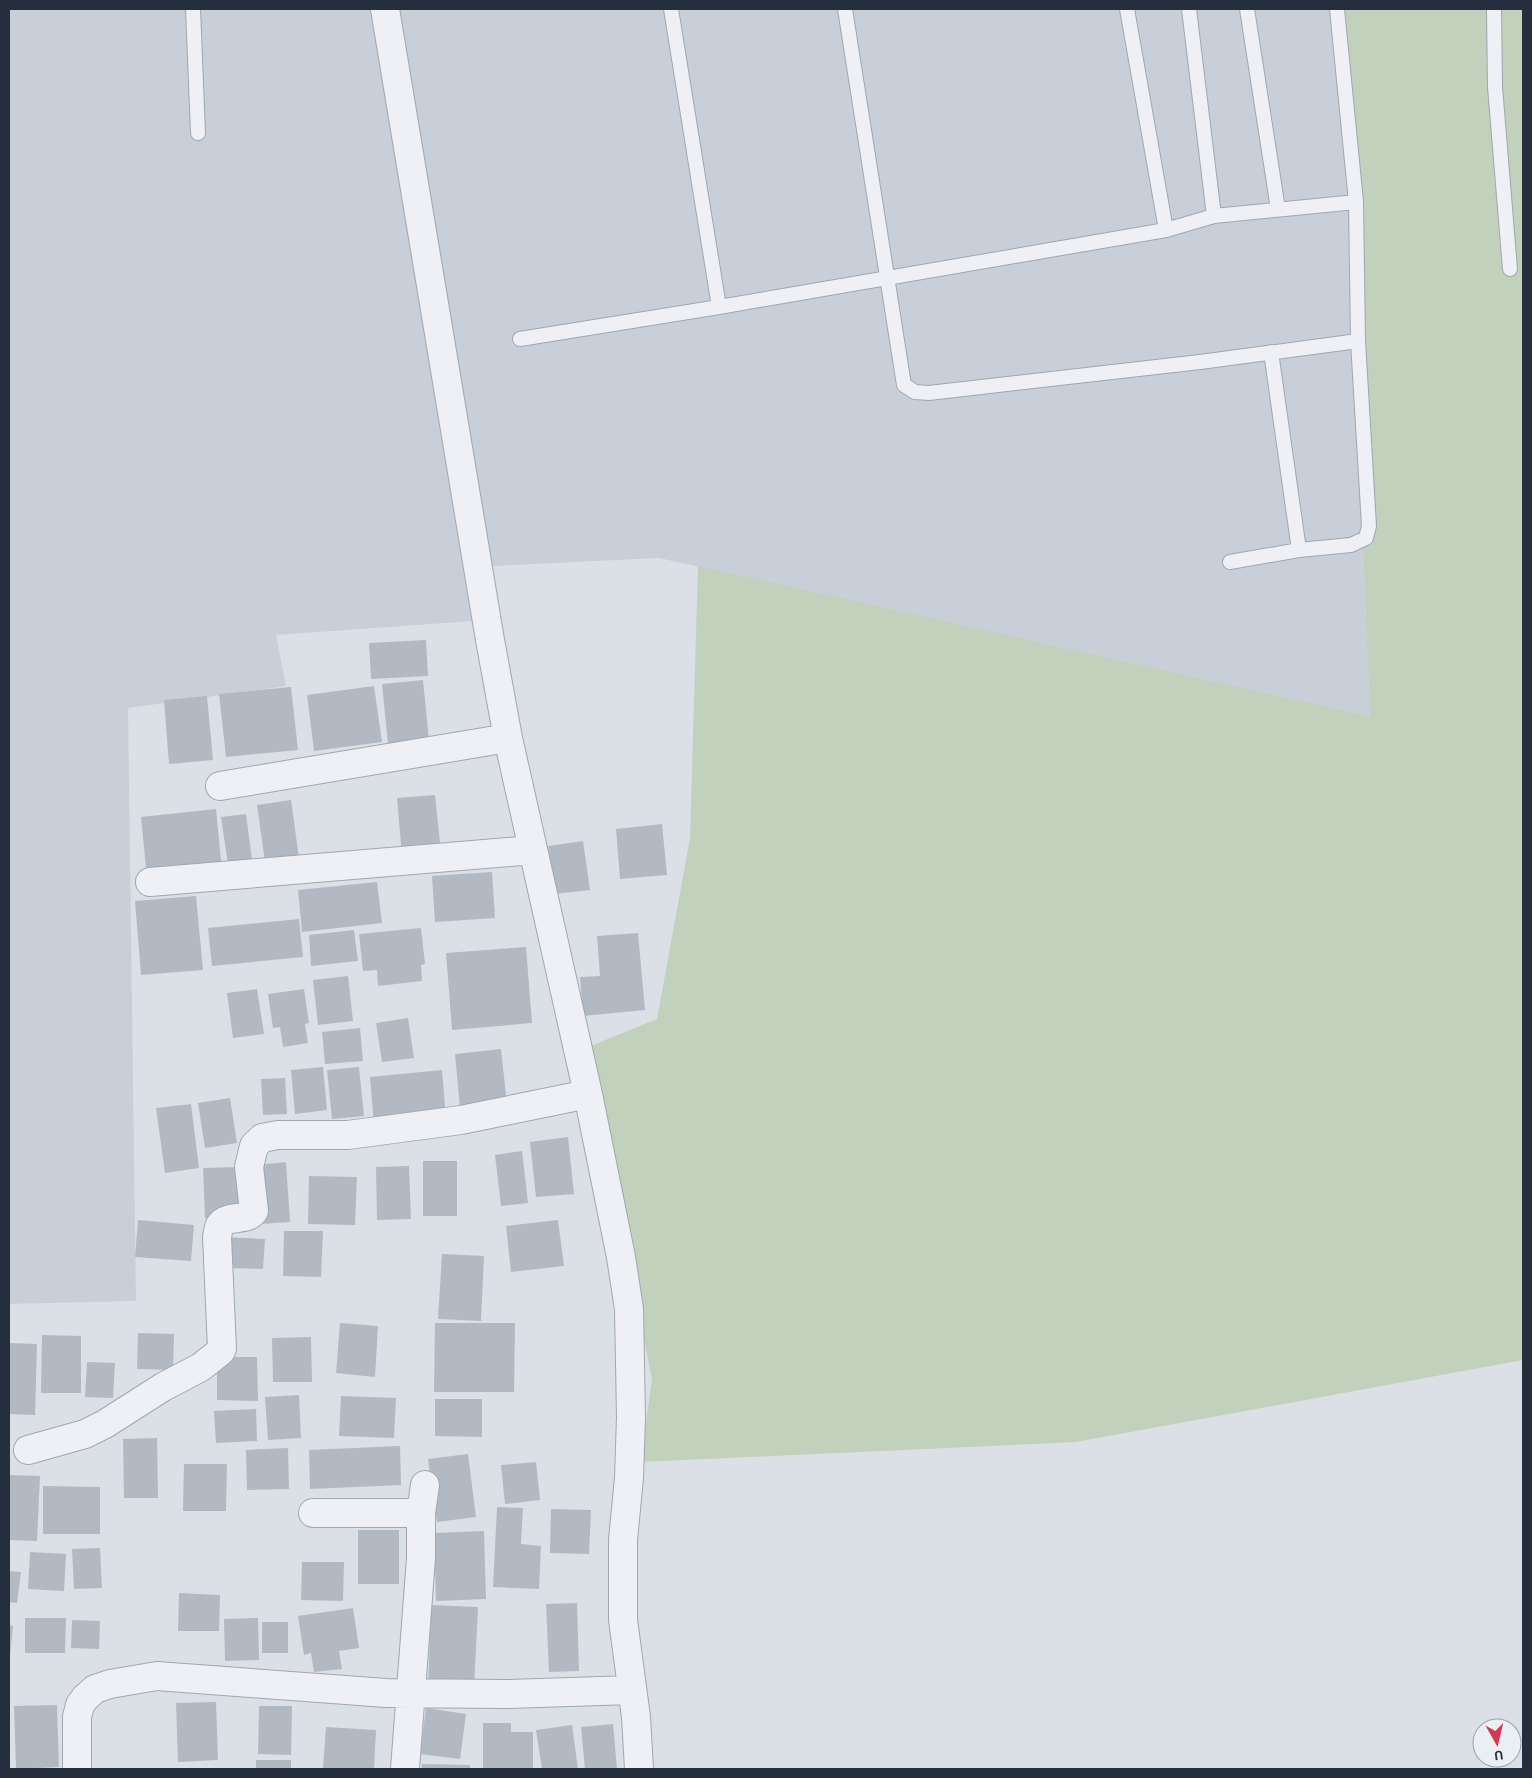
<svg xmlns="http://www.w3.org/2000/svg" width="1532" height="1778" font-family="'Alegreya Sans',sans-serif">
<rect width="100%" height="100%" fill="#dbe0e6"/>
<path fill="#c9cfd9" d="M 9,9 L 1340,9 L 1370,716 L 659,558 L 474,567 L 487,620 L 276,635 L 286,686 L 128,708 L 136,1301 L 9,1304 Z"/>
<path fill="#c1d1bc" d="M 1340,9 L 1523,9 L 1523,1360 L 1076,1442 L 640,1462 L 652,1380 L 588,1047 L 657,1019 L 690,838 L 698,566 L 1370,716 Z"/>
<path fill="#b2b9c3" d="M 426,640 L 428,676 L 371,679 L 369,643 Z
M 423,680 L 430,750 L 389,754 L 382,684 Z
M 374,686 L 382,742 L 314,751 L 307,695 Z
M 291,687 L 298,750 L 226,757 L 219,694 Z
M 207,696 L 213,760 L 169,764 L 164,700 Z
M 435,795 L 441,852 L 402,856 L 397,798 Z
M 291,800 L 300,865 L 266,869 L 257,805 Z
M 216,809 L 222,871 L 147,878 L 141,817 Z
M 246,814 L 253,867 L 229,871 L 221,817 Z
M 662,824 L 667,875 L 620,879 L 616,829 Z
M 583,841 L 590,890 L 555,894 L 548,846 Z
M 492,872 L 495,918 L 435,922 L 432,876 Z
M 377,882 L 382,923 L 302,932 L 298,890 Z
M 196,896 L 203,970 L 141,975 L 135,901 Z
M 299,919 L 303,957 L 212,966 L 208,928 Z
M 421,928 L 425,964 L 421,965 L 422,981 L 378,986 L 377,970 L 363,971 L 359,934 Z
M 354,930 L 358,961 L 311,966 L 309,935 Z
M 638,933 L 645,1010 L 583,1016 L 580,977 L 600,976 L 597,936 Z
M 526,947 L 532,1023 L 452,1030 L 446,953 Z
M 348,976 L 353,1021 L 318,1025 L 313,980 Z
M 257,989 L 264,1034 L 233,1038 L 227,993 Z
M 304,989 L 309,1023 L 305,1024 L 308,1043 L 283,1047 L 280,1027 L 273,1028 L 268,994 Z
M 408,1018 L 414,1058 L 382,1062 L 376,1023 Z
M 360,1028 L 363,1061 L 325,1064 L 322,1032 Z
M 501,1049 L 507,1104 L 460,1108 L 455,1054 Z
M 323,1067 L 327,1110 L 295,1114 L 291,1070 Z
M 359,1067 L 364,1116 L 332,1119 L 327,1070 Z
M 442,1070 L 446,1119 L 374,1125 L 370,1077 Z
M 285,1078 L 287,1114 L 263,1115 L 261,1079 Z
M 230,1098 L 237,1143 L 205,1148 L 198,1103 Z
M 191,1104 L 199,1168 L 165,1173 L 156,1108 Z
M 568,1137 L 574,1194 L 536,1197 L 530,1142 Z
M 522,1151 L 528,1203 L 501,1206 L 495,1155 Z
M 423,1161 L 457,1161 L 457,1216 L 423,1216 Z
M 286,1162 L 290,1222 L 261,1224 L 256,1165 Z
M 409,1166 L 411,1219 L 377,1220 L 376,1167 Z
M 237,1167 L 240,1216 L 205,1218 L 203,1168 Z
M 309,1176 L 357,1177 L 355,1225 L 308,1224 Z
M 138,1220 L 194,1225 L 191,1261 L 135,1257 Z
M 558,1220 L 564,1266 L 511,1272 L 506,1226 Z
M 284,1231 L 323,1231 L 321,1277 L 283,1276 Z
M 223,1237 L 265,1239 L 263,1269 L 222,1268 Z
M 442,1254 L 484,1256 L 481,1321 L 438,1319 Z
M 340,1323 L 378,1326 L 375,1377 L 336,1373 Z
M 435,1323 L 515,1323 L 514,1392 L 434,1392 Z
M 138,1333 L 174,1334 L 173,1370 L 137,1369 Z
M 42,1335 L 81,1336 L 81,1393 L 41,1393 Z
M 311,1337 L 312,1382 L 273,1382 L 272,1338 Z
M 9,1343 L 37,1344 L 35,1415 L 9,1414 Z
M 217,1357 L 257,1357 L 258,1401 L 217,1400 Z
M 87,1362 L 115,1363 L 113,1398 L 85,1397 Z
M 299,1395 L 301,1438 L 268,1440 L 265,1397 Z
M 341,1396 L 396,1398 L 394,1438 L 339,1436 Z
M 435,1399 L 482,1399 L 482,1437 L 435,1436 Z
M 256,1409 L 257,1441 L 216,1443 L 214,1411 Z
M 157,1438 L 158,1498 L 124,1498 L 123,1439 Z
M 400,1446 L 401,1485 L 310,1489 L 309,1450 Z
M 288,1448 L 289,1489 L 247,1490 L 246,1450 Z
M 468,1454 L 476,1517 L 437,1522 L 428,1459 Z
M 536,1462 L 540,1500 L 505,1504 L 501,1465 Z
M 184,1464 L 227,1464 L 226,1511 L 183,1511 Z
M 9,1475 L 40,1476 L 37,1541 L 9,1540 Z
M 43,1486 L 100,1487 L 100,1534 L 43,1534 Z
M 497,1507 L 523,1508 L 521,1544 L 541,1546 L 539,1589 L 493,1587 Z
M 551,1509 L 591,1510 L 589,1554 L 550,1553 Z
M 358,1530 L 399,1530 L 399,1584 L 358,1584 Z
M 484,1531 L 486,1599 L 436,1601 L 434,1533 Z
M 100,1548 L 102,1588 L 74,1589 L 72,1549 Z
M 30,1552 L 66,1554 L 64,1591 L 28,1589 Z
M 302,1562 L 344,1562 L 343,1601 L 301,1600 Z
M 9,1571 L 21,1572 L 17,1603 L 9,1602 Z
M 179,1593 L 220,1595 L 219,1631 L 178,1631 Z
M 577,1603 L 579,1671 L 549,1672 L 546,1604 Z
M 431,1605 L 478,1607 L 474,1688 L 428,1687 Z
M 353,1608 L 359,1648 L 339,1651 L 342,1669 L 314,1672 L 311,1653 L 304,1655 L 298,1616 Z
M 25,1618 L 66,1618 L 65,1653 L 25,1653 Z
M 258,1618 L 259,1660 L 225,1661 L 224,1619 Z
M 72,1620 L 100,1621 L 99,1649 L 71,1648 Z
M 262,1622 L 288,1622 L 288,1653 L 262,1653 Z
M 9,1625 L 13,1626 L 10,1657 L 9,1657 Z
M 216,1702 L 218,1760 L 178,1762 L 176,1703 Z
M 57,1705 L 59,1767 L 16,1769 L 14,1706 Z
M 259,1706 L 292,1706 L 291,1755 L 258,1754 Z
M 426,1708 L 466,1714 L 460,1759 L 420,1754 Z
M 483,1723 L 511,1723 L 511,1732 L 533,1732 L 533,1769 L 483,1769 Z
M 613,1724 L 617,1769 L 585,1769 L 581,1727 Z
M 572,1725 L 578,1769 L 542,1769 L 536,1730 Z
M 326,1727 L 376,1730 L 374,1769 L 323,1768 Z
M 256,1760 L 291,1760 L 291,1769 L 256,1769 Z
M 422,1764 L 470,1765 L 470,1769 L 422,1769 Z"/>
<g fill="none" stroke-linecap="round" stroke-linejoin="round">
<g stroke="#a0a7b0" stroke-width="16">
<path id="service" d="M 193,9 L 198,133
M 671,9 L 719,307
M 845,9 L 904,385 L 915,392 L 929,393 L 1200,362 L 1358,341
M 1127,9 L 1166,230
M 1189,9 L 1214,216
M 1247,9 L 1278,209
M 1494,9 L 1495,87 L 1510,269
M 520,339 L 719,307 L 1166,230 L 1214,216 L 1356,202
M 1271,352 L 1299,550
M 1230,562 L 1299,550 L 1351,545 L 1366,538 L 1369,526 L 1358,341 L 1356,202 L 1337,9"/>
</g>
<g stroke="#a0a7b0" stroke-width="30">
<path id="minor" d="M 385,9 L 490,640 L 508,738 L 588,1094 L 621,1257 L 629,1309 L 631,1417 L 629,1478 L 623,1540 L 623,1620 L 636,1717 L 639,1769
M 220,786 L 508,738
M 150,882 L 533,850
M 28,1450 L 85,1434 L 105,1424 L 163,1387 L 201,1367 L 221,1351 L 222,1349 L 217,1237 C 218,1233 218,1228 220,1225 C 228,1214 247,1222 254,1211 L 249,1167 L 254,1146 L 262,1138 L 278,1135 L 348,1135 L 461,1120 L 588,1094
M 313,1513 L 421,1513
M 77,1769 L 77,1717 L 80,1705 L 85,1698 L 95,1689 L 110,1684 L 157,1676 L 386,1693 L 507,1694 L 632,1690
M 405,1769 L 421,1558 L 421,1513 L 425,1485"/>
</g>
<use href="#service" stroke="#eef0f5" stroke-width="14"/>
<use href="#minor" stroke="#eef0f5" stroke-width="28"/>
</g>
<rect width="1532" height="1778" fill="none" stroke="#242e3d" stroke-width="20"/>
<g transform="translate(1497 1743) rotate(172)"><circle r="24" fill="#eaeff4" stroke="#9ba2ab"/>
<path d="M0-4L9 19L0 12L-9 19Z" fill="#d53752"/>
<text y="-8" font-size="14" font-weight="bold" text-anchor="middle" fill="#242e3d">U</text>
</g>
</svg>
